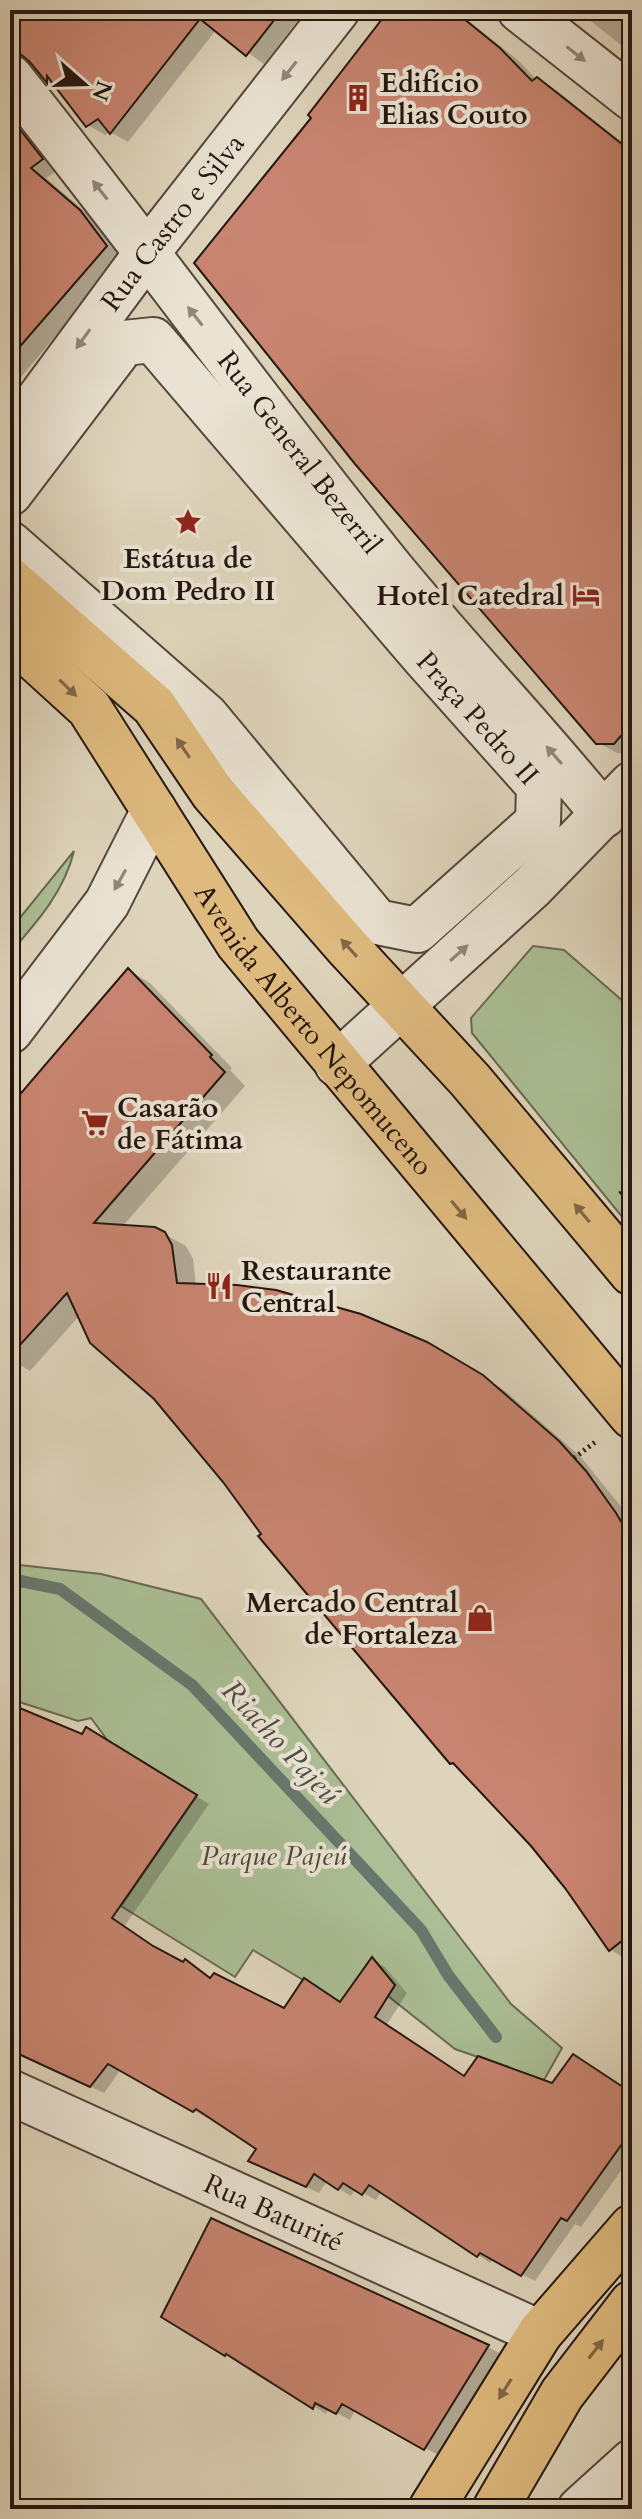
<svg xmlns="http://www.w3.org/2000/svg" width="642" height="2519" font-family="Cardo,serif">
<rect width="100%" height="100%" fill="#ded4bb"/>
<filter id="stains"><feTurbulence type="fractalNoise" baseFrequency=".0025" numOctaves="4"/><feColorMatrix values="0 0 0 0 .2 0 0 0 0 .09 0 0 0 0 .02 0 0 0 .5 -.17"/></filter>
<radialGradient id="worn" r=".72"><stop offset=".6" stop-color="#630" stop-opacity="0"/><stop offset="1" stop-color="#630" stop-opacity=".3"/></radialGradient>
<path fill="#abbe95" stroke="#686a52" stroke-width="2" d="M 74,851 C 64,892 37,922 10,953 L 10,930 Z
M 533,946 L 564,950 L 632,1009 L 632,1229 L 472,1033 L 471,1018 Z
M 10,1564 L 101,1574 L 201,1599 L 511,2004 L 562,2048 L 544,2080 L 455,2049 L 388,1996 L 395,1985 L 372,1958 L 340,2002 L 253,1950 L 235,1977 L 121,1906 L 197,1795 L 108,1741 L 91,1718 L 78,1721 L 10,1699 Z"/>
<path fill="#0003" d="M 10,10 L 306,10 L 264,64 L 216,30 L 128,142 L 110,132 L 105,135 L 88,125 L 59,88 L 48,82 L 33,62 L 24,61 L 10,69 Z
M 392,10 L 455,10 L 519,61 L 537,80 L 556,90 L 632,150 L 632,754 L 617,753 L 597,742 L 314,118 Z
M 577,10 L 632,10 L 632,54 Z
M 10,108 L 59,169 L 46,178 L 97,222 L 123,256 L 10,390 Z
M 128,970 L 150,983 L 232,1068 L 230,1070 L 245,1086 L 122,1227 L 164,1234 L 186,1246 L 193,1259 L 196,1286 L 426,1344 L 504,1390 L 580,1456 L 632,1520 L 632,1963 L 611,1950 L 567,1887 L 532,1844 L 460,1768 L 451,1763 L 156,1398 L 80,1315 L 30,1371 L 10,1359 L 10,1109 Z
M 10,1706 L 83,1737 L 87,1729 L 209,1804 L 124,1927 L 162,1953 L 211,1979 L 285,2011 L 341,2004 L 372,1960 L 385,1967 L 407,1993 L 386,2026 L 465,2078 L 632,2095 L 632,2155 L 581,2227 L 575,2224 L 535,2281 L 493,2259 L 490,2263 L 382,2191 L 376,2200 L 356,2189 L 351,2196 L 327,2181 L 319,2193 L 263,2167 L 259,2148 L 209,2115 L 207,2118 L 121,2069 L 104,2093 L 10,2049 Z
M 488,2347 L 501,2354 L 438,2455 L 355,2410 L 350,2420 L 329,2409 L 326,2414 L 239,2360 Z"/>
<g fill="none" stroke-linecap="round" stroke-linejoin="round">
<path stroke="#68776d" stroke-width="12" d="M 10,1579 L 60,1589 L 192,1685 L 421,1930 L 448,1975 L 496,2037"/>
</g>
<path fill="#c88470" stroke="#251610" stroke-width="2" d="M 10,10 L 282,10 L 246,56 L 200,19 L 110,134 L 98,119 L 86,127 L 47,76 L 47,83 L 29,61 L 20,54 L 10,53 Z
M 389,10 L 453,10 L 500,48 L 532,81 L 537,77 L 632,152 L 632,723 L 614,744 L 596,744 L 355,464 L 194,263 L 311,118 L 308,115 Z
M 10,117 L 43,159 L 31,168 L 80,210 L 107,246 L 10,358 Z
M 128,968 L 212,1055 L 210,1057 L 225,1072 L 94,1223 L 155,1227 L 165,1232 L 172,1245 L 177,1283 L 237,1285 L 276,1290 L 361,1314 L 427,1342 L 483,1375 L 559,1441 L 586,1471 L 616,1513 L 632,1540 L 632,1933 L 609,1951 L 565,1888 L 531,1846 L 453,1763 L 450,1764 L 258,1536 L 261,1534 L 223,1482 L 154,1399 L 90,1343 L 67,1293 L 10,1356 L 10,1106 Z
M 10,1704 L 82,1734 L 86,1727 L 197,1795 L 112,1918 L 153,1946 L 183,1962 L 185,1959 L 210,1978 L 214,1973 L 284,2008 L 304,1978 L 340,2002 L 372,1957 L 395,1985 L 375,2017 L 464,2076 L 478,2056 L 552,2083 L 573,2054 L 632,2093 L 632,2130 L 567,2221 L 561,2218 L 521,2276 L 480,2253 L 477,2257 L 369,2185 L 362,2195 L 343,2183 L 338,2190 L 314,2174 L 306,2187 L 248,2161 L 256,2149 L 196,2109 L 193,2112 L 108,2064 L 90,2087 L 10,2050 Z
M 211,2218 L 489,2345 L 424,2450 L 342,2404 L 336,2414 L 315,2403 L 313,2409 L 226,2354 L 225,2356 L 161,2317 Z"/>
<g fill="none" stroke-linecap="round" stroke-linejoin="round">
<g stroke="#53463b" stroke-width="48">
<g id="minor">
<path d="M 520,10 L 632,98"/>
<path id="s1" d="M 10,77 C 139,238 260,406 390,567 C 459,651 535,730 604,815"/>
<path id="s2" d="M 10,438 L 146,254 L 337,10"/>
<path id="s3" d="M 10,493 L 124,343 L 153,340 L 423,656 L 539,786 L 538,822 L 417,930 L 377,922 L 206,716 L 10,544"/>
<path d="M 10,1031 L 107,903 L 154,810"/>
<path d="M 337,1064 L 532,887 L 632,784"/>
<path id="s4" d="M 10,2092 L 540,2333"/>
<path d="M 580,2509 L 632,2462"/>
</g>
</g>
<g stroke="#251610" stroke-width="48">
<g id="major">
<path d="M 10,580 L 154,706 L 213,793 L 347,947 L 470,1080 L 632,1273"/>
<path id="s5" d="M 10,636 L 89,708 L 238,943 L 632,1416"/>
<path d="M 431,2509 L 540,2333 L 632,2227"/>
<path d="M 495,2509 L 562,2394 L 632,2303"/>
</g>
</g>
<path stroke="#251610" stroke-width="5" stroke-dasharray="2 4" stroke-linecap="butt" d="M 620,1194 L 632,1184
M 574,1458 L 598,1440"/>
<use href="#minor" stroke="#eae3d3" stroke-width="44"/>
<use href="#major" stroke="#dfba7e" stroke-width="44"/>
</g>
<defs><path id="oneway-solid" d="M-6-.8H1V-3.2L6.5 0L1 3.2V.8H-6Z" transform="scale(2)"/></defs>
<g fill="#91877b">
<use href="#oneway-solid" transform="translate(576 54) rotate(38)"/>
<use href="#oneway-solid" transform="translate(289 71) rotate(128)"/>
<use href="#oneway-solid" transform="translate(100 190) rotate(-128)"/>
<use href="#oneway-solid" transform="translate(195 316) rotate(-128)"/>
<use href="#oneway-solid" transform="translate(83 339) rotate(126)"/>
<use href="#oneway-solid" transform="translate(554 755) rotate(-131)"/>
<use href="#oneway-solid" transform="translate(120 880) rotate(119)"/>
<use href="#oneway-solid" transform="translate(459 953) rotate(-42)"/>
</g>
<g fill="#826847">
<use href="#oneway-solid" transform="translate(68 688) rotate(44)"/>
<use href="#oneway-solid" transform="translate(183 748) rotate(-124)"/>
<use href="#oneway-solid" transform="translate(349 948) rotate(-132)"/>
<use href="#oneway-solid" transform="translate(459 1210) rotate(50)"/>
<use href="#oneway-solid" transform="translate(582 1213) rotate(-130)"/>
<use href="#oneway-solid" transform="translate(596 2349) rotate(-52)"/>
<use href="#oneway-solid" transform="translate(505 2389) rotate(122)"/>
</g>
<defs>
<g id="building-bare" transform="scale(2.16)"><path d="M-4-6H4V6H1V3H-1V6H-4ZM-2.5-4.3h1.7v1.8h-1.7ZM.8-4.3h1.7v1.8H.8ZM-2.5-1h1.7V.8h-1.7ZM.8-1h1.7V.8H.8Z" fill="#8f2418" stroke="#eae3d3" stroke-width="2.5" paint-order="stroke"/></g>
<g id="sight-bare" transform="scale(2.16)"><path d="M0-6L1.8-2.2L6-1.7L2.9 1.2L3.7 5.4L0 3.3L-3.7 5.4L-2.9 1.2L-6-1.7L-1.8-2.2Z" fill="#8f2418" stroke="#eae3d3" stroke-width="2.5" paint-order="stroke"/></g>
<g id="hotel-bare" transform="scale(2.16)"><path d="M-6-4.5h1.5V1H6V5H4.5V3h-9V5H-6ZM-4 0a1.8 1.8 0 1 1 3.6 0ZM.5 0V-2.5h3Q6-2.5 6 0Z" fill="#8f2418" stroke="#eae3d3" stroke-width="2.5" paint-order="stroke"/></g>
<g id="supermarket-bare" transform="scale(2.16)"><path d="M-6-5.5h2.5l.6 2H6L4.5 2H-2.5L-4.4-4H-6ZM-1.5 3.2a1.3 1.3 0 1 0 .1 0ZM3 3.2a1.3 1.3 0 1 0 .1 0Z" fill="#8f2418" stroke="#eae3d3" stroke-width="2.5" paint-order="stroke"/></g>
<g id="restaurant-bare" transform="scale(2.16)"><path d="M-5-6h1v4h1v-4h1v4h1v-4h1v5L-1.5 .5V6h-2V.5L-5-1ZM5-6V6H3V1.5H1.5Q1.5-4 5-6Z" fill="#8f2418" stroke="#eae3d3" stroke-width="2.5" paint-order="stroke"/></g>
<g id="shop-bare" transform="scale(2.16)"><path d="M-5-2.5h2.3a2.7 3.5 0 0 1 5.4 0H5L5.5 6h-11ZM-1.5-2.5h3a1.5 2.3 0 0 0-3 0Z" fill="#8f2418" stroke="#eae3d3" stroke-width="2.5" paint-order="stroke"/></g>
</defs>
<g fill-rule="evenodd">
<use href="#building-bare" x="358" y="98"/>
<use href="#sight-bare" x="188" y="522"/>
<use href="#hotel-bare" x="586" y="595"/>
<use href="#supermarket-bare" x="95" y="1123"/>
<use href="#restaurant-bare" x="219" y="1286"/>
<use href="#shop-bare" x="480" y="1618"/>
</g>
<g text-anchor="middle" stroke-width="8" stroke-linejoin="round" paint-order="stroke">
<g font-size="28" font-weight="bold" fill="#251610" stroke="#eae3d3" text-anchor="start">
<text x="380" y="92">Edifício<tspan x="380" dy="32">Elias Couto</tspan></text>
<text x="188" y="568" text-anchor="middle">Estátua de<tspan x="188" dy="32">Dom Pedro II</tspan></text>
<text x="564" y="605" text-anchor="end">Hotel Catedral</text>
<text x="117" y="1117">Casarão<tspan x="117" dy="32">de Fátima</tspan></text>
<text x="241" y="1280">Restaurante<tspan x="241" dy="32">Central</tspan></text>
<text x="458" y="1612" text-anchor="end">Mercado Central<tspan x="458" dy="32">de Fortaleza</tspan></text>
</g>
<g font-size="28" fill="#251610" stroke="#eae3d3">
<text dy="10" stroke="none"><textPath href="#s2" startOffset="270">Rua Castro e Silva</textPath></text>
<text dy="10" stroke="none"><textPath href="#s1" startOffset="474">Rua General Bezerril</textPath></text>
<text dy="10" stroke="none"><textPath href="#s3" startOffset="716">Praça Pedro II</textPath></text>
<text dy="10" stroke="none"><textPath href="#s5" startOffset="500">Avenida Alberto Nepomuceno</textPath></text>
<text dy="10" stroke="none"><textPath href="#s4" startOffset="290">Rua Baturité</textPath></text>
</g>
<g font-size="28" font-style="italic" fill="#4d4838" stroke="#eae3d3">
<text x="274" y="1865">Parque Pajeú</text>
</g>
<g font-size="30" font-style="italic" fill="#4c4f46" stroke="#eae3d3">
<text transform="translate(281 1742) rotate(47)" y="10">Riacho Pajeú</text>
</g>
</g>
<rect width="642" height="2519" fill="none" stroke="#ded4bb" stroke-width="40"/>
<rect x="12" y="12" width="618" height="2495" fill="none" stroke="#251610" stroke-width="4"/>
<rect x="20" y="20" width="602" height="2479" fill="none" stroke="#251610" stroke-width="2"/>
<g transform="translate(84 84) rotate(110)" stroke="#eae3d3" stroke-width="6" paint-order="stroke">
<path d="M0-6L14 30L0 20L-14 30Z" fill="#251610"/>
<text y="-12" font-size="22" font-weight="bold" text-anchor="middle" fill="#251610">N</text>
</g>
<rect width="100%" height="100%" filter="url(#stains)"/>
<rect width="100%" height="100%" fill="url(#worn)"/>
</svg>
